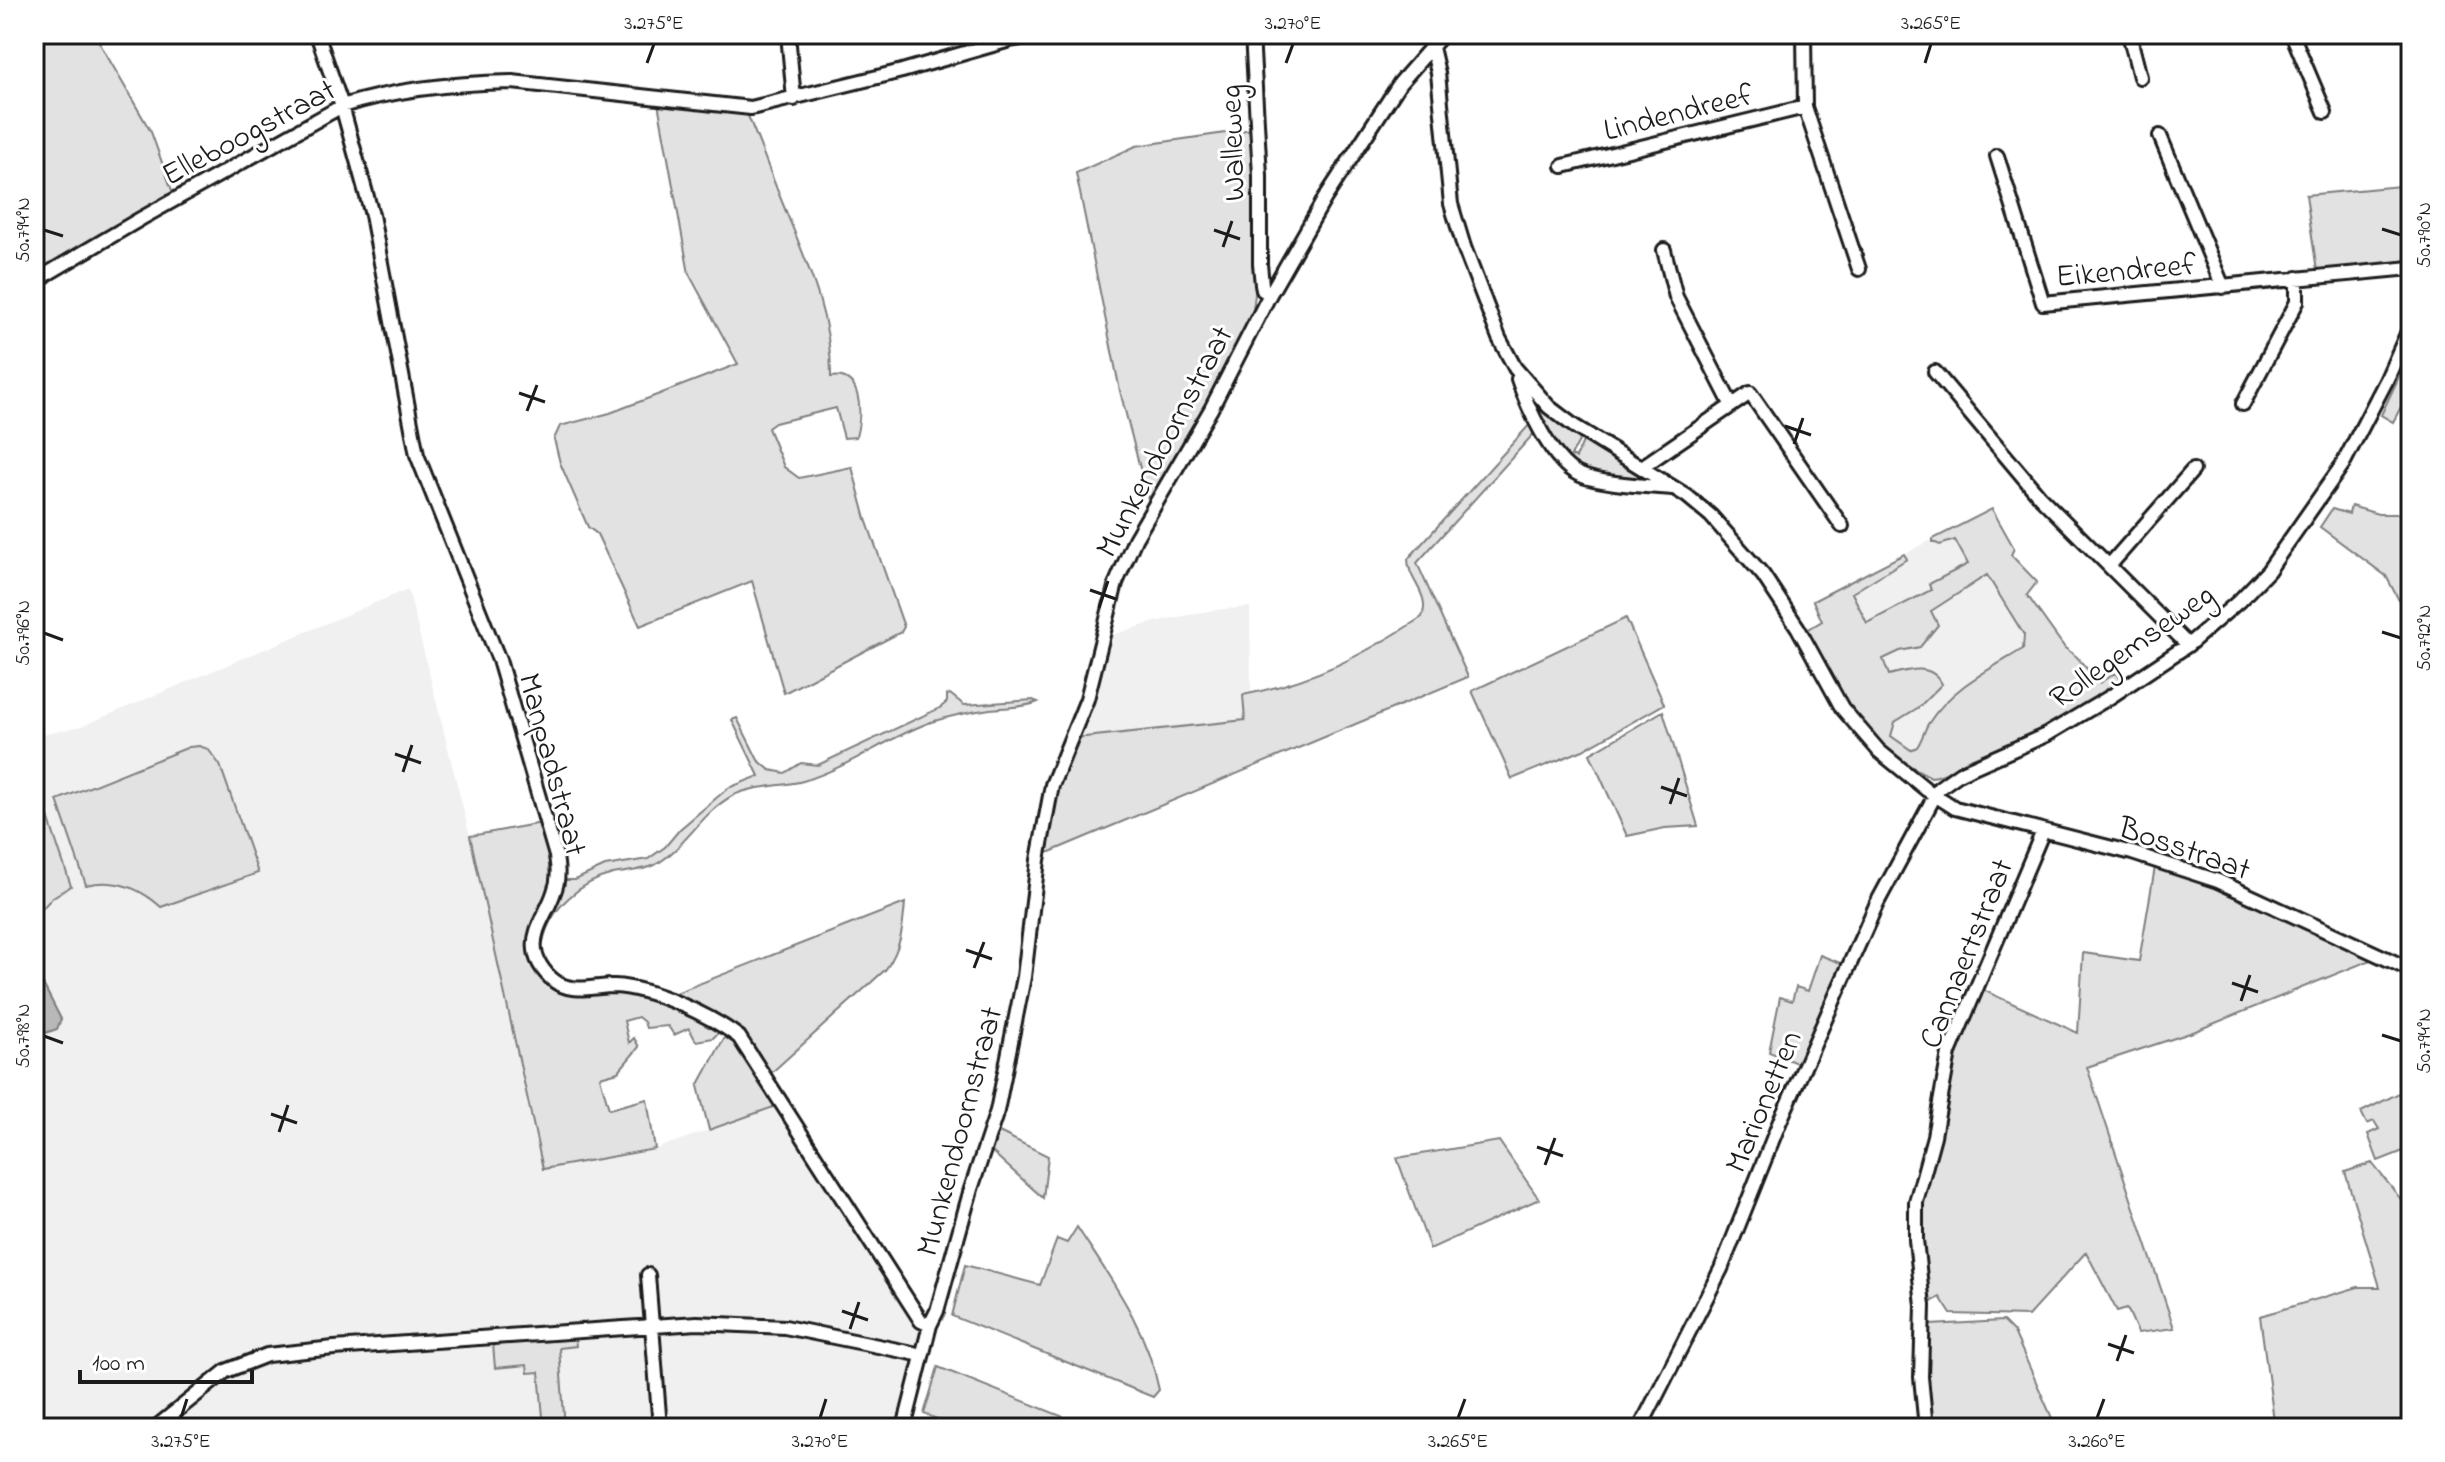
<svg xmlns="http://www.w3.org/2000/svg" width="2445" height="1462" font-family="'Indie Flower',sans-serif">
<rect width="100%" height="100%" fill="#fff"/>
<filter id="ink" filterUnits="userSpaceOnUse"><feTurbulence type="fractalNoise" baseFrequency=".0125" numOctaves="2"/><feDisplacementMap in="SourceGraphic" scale="16" xChannelSelector="R" yChannelSelector="G"/><feConvolveMatrix kernelMatrix="1 2 1 2 8 2 1 2 1" color-interpolation-filters="sRGB"/></filter>
<g filter="url(#ink)">
<path fill="#f0f0f0" d="M 1992,509 L 2014,548 L 2011,555 L 2037,582 L 2027,595 L 2065,648 L 2077,657 L 2064,719 L 2024,739 L 1969,759 L 1940,776 L 1931,777 L 1917,771 L 1805,631 L 1822,621 L 1813,601 Z
M 408,589 L 470,836 L 543,1169 L 655,1149 L 779,1105 L 921,1335 L 896,1428 L 34,1428 L 34,737 L 82,726 Z
M 1250,607 L 1251,694 L 1243,696 L 1246,720 L 1076,738 L 1092,703 L 1109,636 L 1154,622 L 1213,610 Z"/>
<path fill="#e2e2e2" stroke="#7f7f7f" stroke-width="2" fill-rule="evenodd" d="M 34,34 L 114,34 L 99,42 L 151,132 L 174,196 L 34,281 Z
M 658,103 L 743,111 L 748,116 C 761,146 772,178 785,209 C 807,263 832,317 831,377 C 863,371 862,415 856,437 L 844,438 L 836,408 L 775,423 L 768,428 L 784,467 L 799,478 L 852,467 L 866,519 L 904,627 L 901,632 L 784,693 L 752,581 L 640,626 L 597,534 L 588,527 L 560,463 L 554,439 L 560,426 L 610,413 L 738,364 L 689,274 Z
M 1253,129 L 1255,294 L 1253,310 L 1208,407 L 1149,503 L 1120,391 L 1076,173 L 1136,146 Z
M 2400,186 L 2411,191 L 2411,260 L 2317,271 L 2306,195 Z
M 2411,351 L 2411,388 L 2393,422 L 2381,415 Z
M 1528,394 L 1554,419 L 1581,437 L 1571,456 L 1576,458 L 1584,439 L 1650,478 L 1653,483 C 1633,480 1610,480 1591,475 C 1557,466 1542,423 1528,394 Z
M 1531,423 L 1537,430 L 1417,563 L 1468,677 L 1045,854 L 1059,781 L 1076,738 L 1245,720 L 1243,695 C 1314,681 1362,656 1422,617 C 1431,594 1408,581 1408,559 Z
M 2351,506 L 2378,514 L 2411,514 L 2411,623 L 2386,576 L 2320,527 L 2332,509 L 2349,514 Z
M 1992,509 L 2014,548 L 2011,555 L 2037,582 L 2027,595 L 2065,648 L 2077,657 L 2099,683 L 2115,673 L 2122,682 C 2074,719 2025,736 1970,759 C 1957,764 1944,777 1931,777 L 1882,751 L 1858,725 L 1805,631 L 1822,621 L 1813,601 L 1904,554 L 1907,559 L 1852,593 L 1867,623 L 1931,590 L 1929,584 L 1968,564 L 1955,540 L 1940,545 L 1933,542 L 1933,539 ZM 1987,575 L 2024,635 L 2023,649 C 1988,670 1951,688 1928,724 C 1924,731 1922,740 1917,747 L 1911,750 L 1891,736 L 1895,722 L 1919,707 L 1942,684 C 1931,662 1908,670 1889,675 L 1883,659 L 1900,651 L 1920,647 L 1938,625 L 1931,611 Z
M 1626,618 L 1664,704 L 1583,750 L 1512,779 L 1472,691 Z
M 950,694 L 964,705 L 1033,700 L 1038,702 C 1024,708 1006,707 990,709 C 970,712 950,716 931,722 C 887,738 847,768 803,781 C 781,787 753,785 732,796 C 701,813 685,848 655,865 C 642,871 627,871 613,874 C 580,882 550,908 543,942 L 539,941 L 562,880 L 575,880 L 605,866 L 648,859 L 665,847 L 680,829 L 728,788 L 759,776 L 732,720 L 737,718 L 758,760 L 770,770 L 785,773 L 801,763 L 818,765 L 940,708 L 947,702 L 947,695 Z
M 1663,711 L 1698,826 L 1665,828 L 1627,836 L 1590,754 Z
M 199,746 L 208,749 L 220,765 L 258,873 L 161,907 C 139,887 115,878 86,885 L 57,800 L 189,747 Z
M 44,805 L 71,886 L 53,897 L 38,913 L 34,912 L 34,809 Z
M 542,823 L 555,877 L 532,933 L 554,985 L 641,995 L 719,1028 L 719,1032 L 713,1038 L 696,1041 L 689,1028 L 674,1035 L 668,1026 L 646,1028 L 644,1022 L 638,1017 L 624,1021 L 629,1043 L 634,1038 L 639,1047 L 618,1072 L 600,1077 L 609,1109 L 647,1099 L 655,1149 L 543,1169 L 470,836 Z
M 2155,867 L 2212,887 L 2373,959 L 2193,1032 L 2087,1067 L 2174,1328 L 2138,1333 L 2127,1308 L 2117,1311 L 2086,1252 L 2028,1316 L 1951,1314 L 1940,1297 L 1928,1304 L 1919,1220 L 1956,1051 L 1983,990 L 2078,1033 L 2083,953 L 2139,961 Z
M 905,903 C 903,928 901,948 886,969 L 770,1074 L 744,1034 L 668,996 Z
M 1820,955 L 1843,964 L 1799,1064 L 1769,1052 L 1780,997 L 1792,1001 L 1796,987 L 1808,991 Z
M 729,1034 L 735,1039 L 779,1105 L 709,1130 L 698,1086 L 723,1040 Z
M 2411,1087 L 2411,1148 L 2378,1161 L 2368,1134 L 2379,1129 L 2374,1121 L 2367,1124 L 2361,1112 Z
M 999,1132 L 1048,1156 L 1043,1198 L 991,1151 Z
M 1499,1141 L 1539,1199 L 1430,1249 L 1397,1158 Z
M 2372,1163 L 2411,1212 L 2411,1428 L 2253,1428 L 2274,1421 L 2260,1316 L 2358,1287 L 2380,1287 L 2345,1172 Z
M 1077,1227 C 1112,1281 1146,1326 1159,1390 L 1153,1397 L 952,1316 L 965,1265 L 1040,1285 L 1057,1239 L 1067,1243 Z
M 2003,1321 L 2014,1332 L 2052,1418 L 2038,1424 L 2037,1428 L 2015,1428 L 2012,1419 L 1985,1428 L 1931,1428 L 1926,1393 L 1926,1332 L 1930,1325 Z
M 575,1338 L 576,1346 L 559,1348 L 565,1428 L 544,1428 L 539,1372 L 528,1373 L 527,1365 L 495,1368 L 493,1344 Z
M 938,1367 L 1091,1428 L 960,1428 L 924,1414 Z"/>
<path fill="#b8b8b8" stroke="#7a7a7a" stroke-width="2" d="M 34,956 L 38,956 L 42,982 L 61,1019 L 57,1029 L 34,1037 Z"/>
<g fill="none" stroke-linecap="round" stroke-linejoin="round">
<g stroke="#1c1c1c" stroke-width="18">
<path id="minor" d="M 317,34 L 342,106 L 372,215 L 417,455 L 499,660 L 556,856 C 558,869 559,880 554,892 C 548,912 532,929 535,950 C 536,963 548,978 559,984 C 577,993 596,986 614,986 C 652,988 710,1015 739,1037 L 921,1321 L 930,1325
M 788,34 L 794,99
M 1252,34 L 1260,176 L 1260,264 L 1262,285 L 1263,290 L 1270,294
M 1804,34 L 1805,107 L 1859,269
M 2129,34 L 2140,77
M 2292,34 L 2325,112
M 1432,47 L 1438,73 L 1451,204 L 1464,247 L 1499,338 L 1515,368 L 1549,407 L 1574,426 L 1687,496 L 1711,516 L 1763,575 L 1798,628 L 1842,708 L 1879,751 L 1927,790 L 1955,808 L 2132,853 L 2218,881 L 2411,970
M 2160,136 L 2223,287
M 1997,156 L 2043,303 L 2411,268
M 1563,166 L 1805,107
M 1664,250 L 1676,297 L 1731,404
M 34,287 L 47,274 L 142,218 L 342,106 C 396,89 455,83 512,82 L 751,108 L 902,71 L 1010,40 L 1045,34
M 1935,372 L 2040,497 L 2188,645
M 1518,379 C 1527,406 1551,461 1578,474 C 1598,484 1648,486 1672,488
M 2243,404 L 2297,302 L 2297,278
M 1642,467 L 1750,393 L 1842,526
M 2109,566 L 2193,470
M 648,1275 L 660,1428
M 155,1428 L 226,1371 L 267,1355 L 334,1348 L 697,1323 L 785,1327 L 922,1355
M 904,1428 L 930,1325 L 937,1311 L 971,1189 L 997,1111 L 1024,977 L 1038,860 L 1052,785 L 1087,699 L 1116,583 L 1135,539 L 1211,409 L 1270,294 L 1325,198 L 1400,83 L 1443,34
M 1640,1428 L 1721,1269 L 1780,1121 L 1877,903 L 1939,788 L 1960,773 L 2046,735 L 2110,697 L 2188,645 L 2239,601 L 2268,571 L 2343,464 L 2386,381 L 2411,325
M 1926,1428 L 1921,1377 L 1923,1306 L 1916,1240 L 1916,1202 L 1934,1136 L 1949,1053 L 2043,831"/>
</g>
<use href="#minor" stroke="#fff" stroke-width="12"/>
</g>
</g>
<path fill="none" stroke="#1c1c1c" stroke-width="3" d="M 647,63 L 654,44M 1286,63 L 1293,44M 1925,63 L 1931,44M 2382,229 L 2401,235M 44,230 L 63,236M 1214,230 L 1240,239M 1223,247 L 1232,221M 519,393 L 545,402M 527,411 L 537,385M 1785,426 L 1811,435M 1794,444 L 1803,418M 1090,590 L 1116,599M 1099,608 L 1108,581M 2382,632 L 2401,638M 44,633 L 63,640M 395,754 L 421,763M 403,772 L 412,745M 1661,787 L 1687,796M 1670,804 L 1679,778M 966,950 L 992,959M 974,968 L 984,942M 2232,983 L 2258,992M 2241,1001 L 2250,975M 2382,1035 L 2401,1041M 44,1036 L 63,1043M 271,1114 L 297,1123M 279,1132 L 288,1105M 1537,1147 L 1563,1156M 1545,1165 L 1555,1138M 842,1311 L 868,1320M 850,1329 L 859,1302M 2108,1344 L 2134,1353M 2117,1361 L 2126,1335M 181,1418 L 187,1399M 820,1418 L 826,1399M 1458,1418 L 1465,1399M 2097,1418 L 2104,1399"/>
<g text-anchor="middle" stroke-width="6" stroke-linejoin="round" paint-order="stroke">
<g font-size="32" fill="#1c1c1c" stroke="#fff">
<text transform="translate(1678 111) rotate(-14)" y="11">Lindendreef</text>
<text transform="translate(248 131) rotate(-28)" y="11">Elleboogstraat</text>
<text transform="translate(1231 143) rotate(-92)" y="11">Walleweg</text>
<text transform="translate(2126 269) rotate(-5)" y="11">Eikendreef</text>
<text transform="translate(1163 441) rotate(-62)" y="11">Munkendoornstraat</text>
<text transform="translate(2131 645) rotate(-35)" y="11">Rollegemseweg</text>
<text transform="translate(554 764) rotate(75)" y="11">Manpadstraat</text>
<text transform="translate(2185 847) rotate(19)" y="11">Bosstraat</text>
<text transform="translate(1965 953) rotate(-68)" y="11">Cannaertstraat</text>
<text transform="translate(1762 1101) rotate(-67)" y="11">Marionetten</text>
<text transform="translate(958 1131) rotate(-75)" y="11">Munkendoornstraat</text>
</g>
</g>
<rect width="2445" height="1462" fill="none" stroke="#fff" stroke-width="88"/>
<path d="M80 1370v12h172v-12" fill="none" stroke="#1c1c1c" stroke-width="4"/>
<text x="92" y="1370" font-size="24" fill="#1c1c1c" stroke="#ffffff" stroke-width="6" paint-order="stroke">100 m</text>
<rect x="44" y="44" width="2357" height="1374" fill="none" stroke="#1c1c1c" stroke-width="3"/>
<g font-size="20" text-anchor="middle" fill="#1c1c1c">
<text x="654" y="29">3.275°E</text>
<text x="1293" y="29">3.270°E</text>
<text x="1931" y="29">3.265°E</text>
<text transform="translate(22 230) rotate(-90)" y="7">50.794°N</text>
<text transform="translate(2423 235) rotate(-90)" y="7">50.790°N</text>
<text transform="translate(22 633) rotate(-90)" y="7">50.796°N</text>
<text transform="translate(2423 638) rotate(-90)" y="7">50.792°N</text>
<text transform="translate(22 1036) rotate(-90)" y="7">50.798°N</text>
<text transform="translate(2423 1041) rotate(-90)" y="7">50.794°N</text>
<text x="181" y="1447">3.275°E</text>
<text x="820" y="1447">3.270°E</text>
<text x="1458" y="1447">3.265°E</text>
<text x="2097" y="1447">3.260°E</text>
</g>
</svg>
